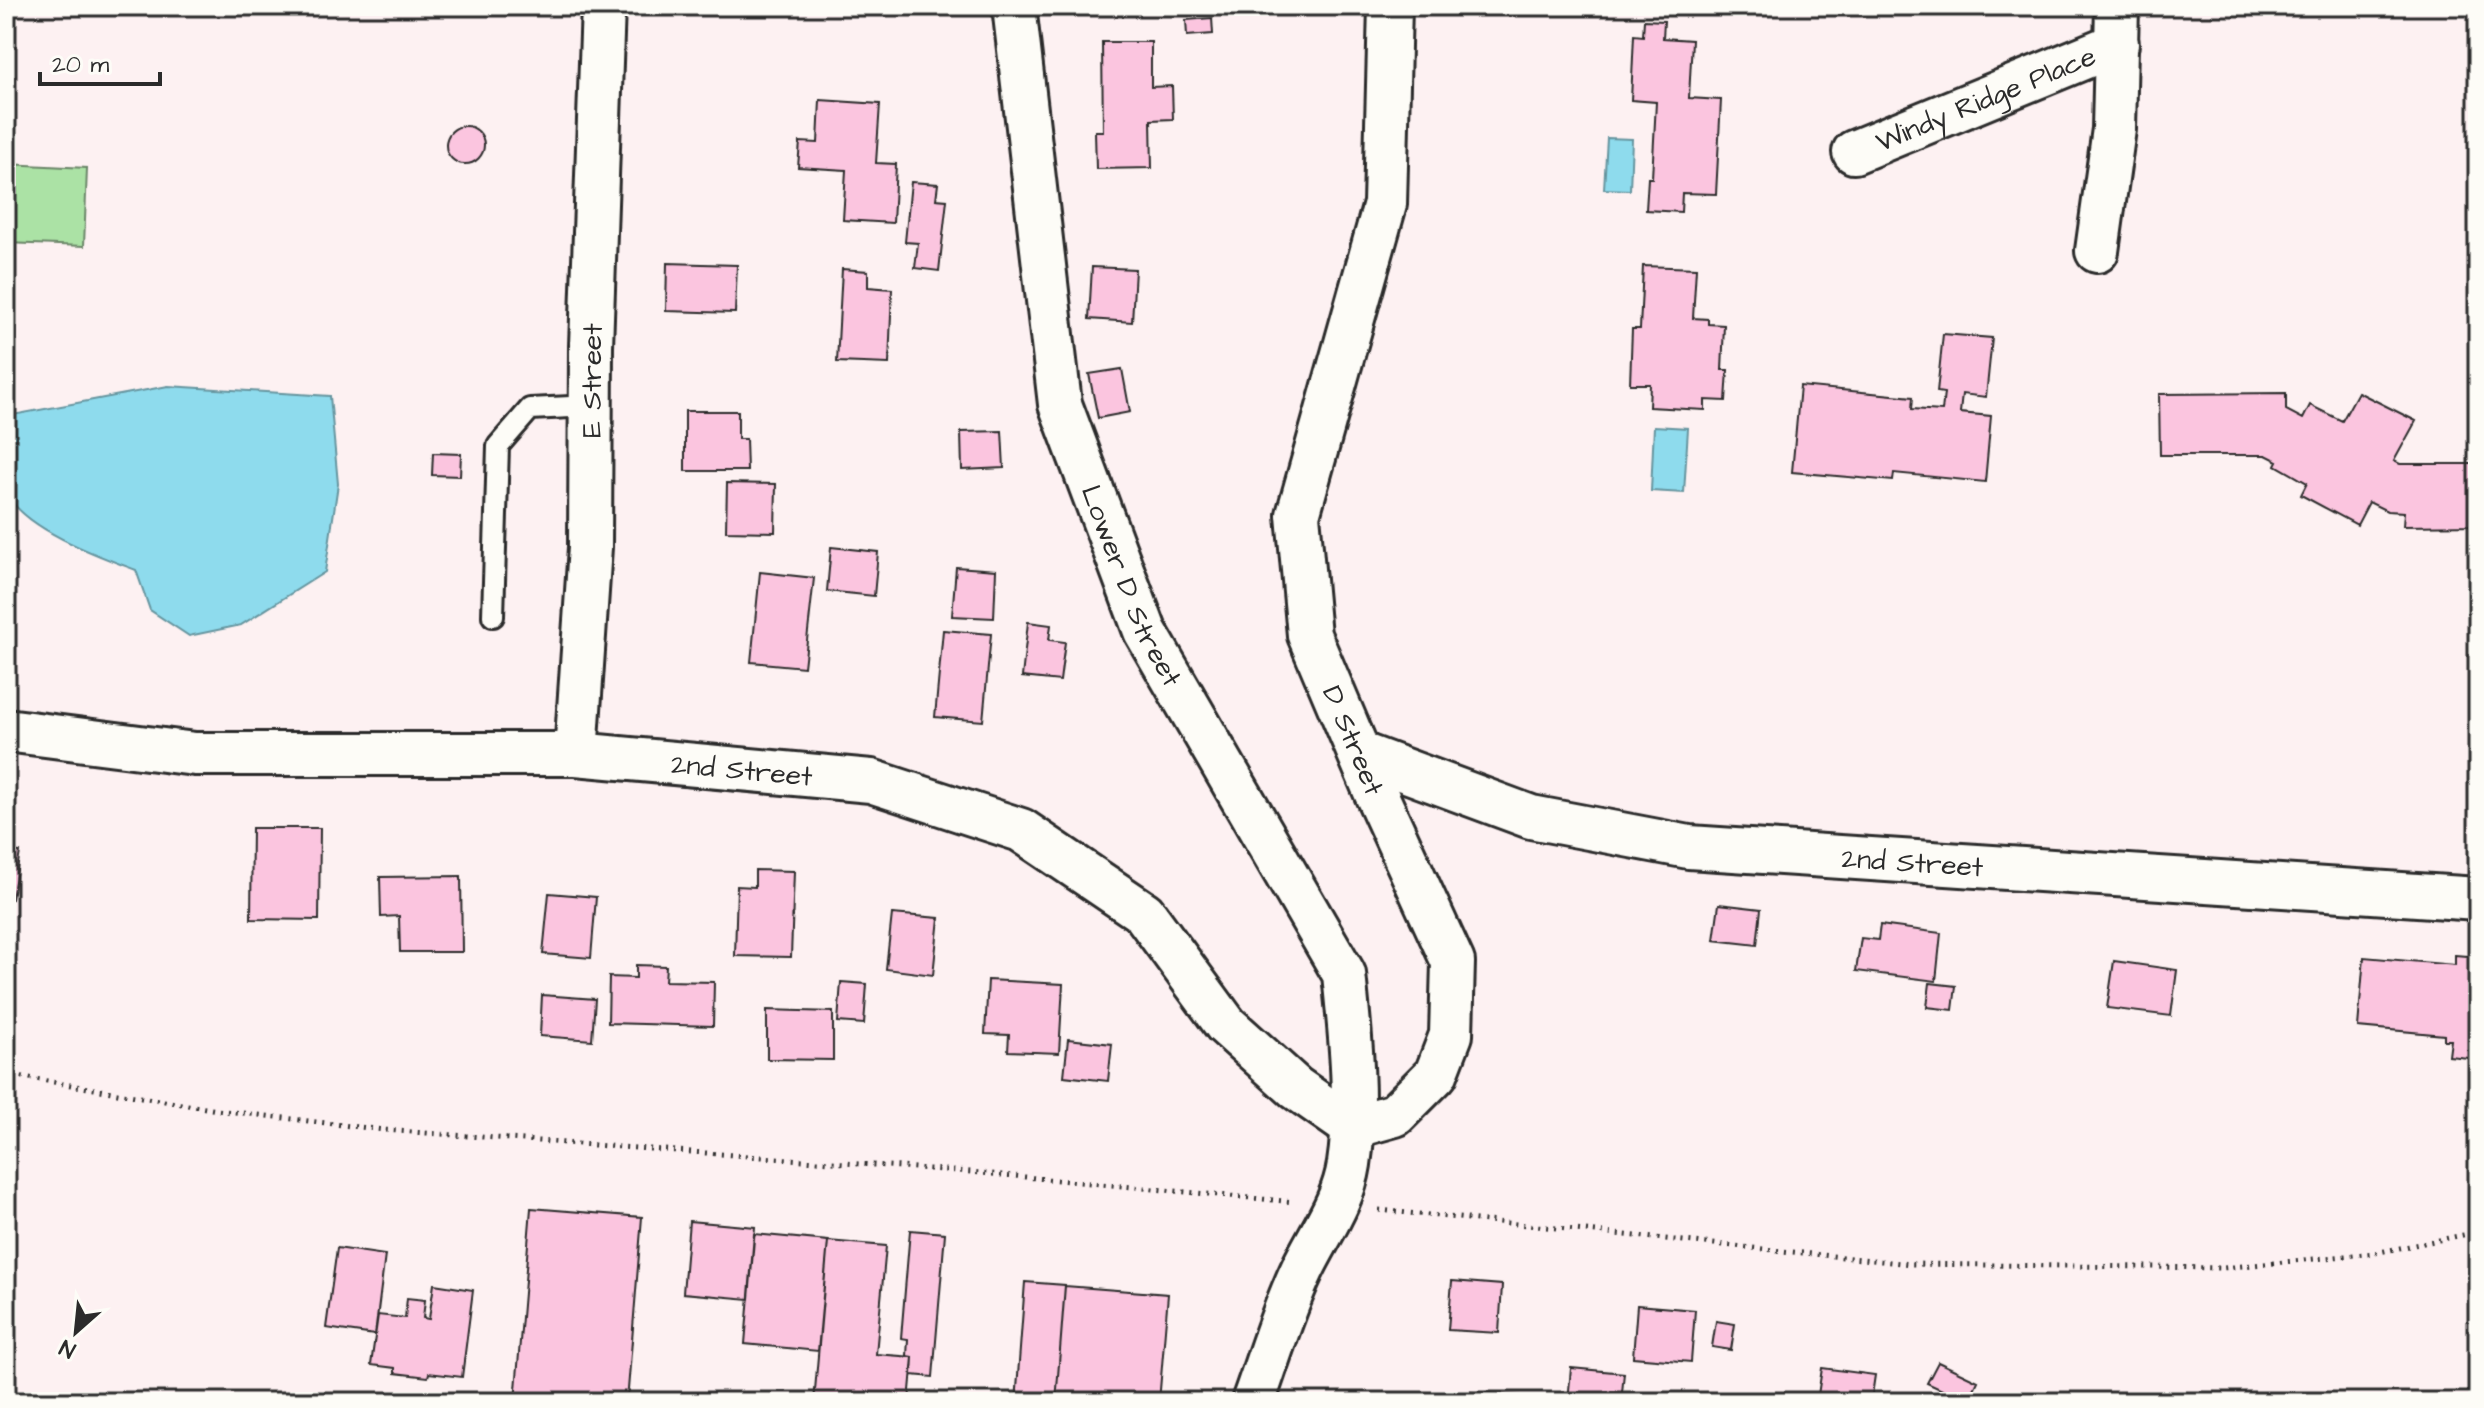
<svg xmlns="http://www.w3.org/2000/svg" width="2484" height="1408" font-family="'Architects Daughter',sans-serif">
<rect width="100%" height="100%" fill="#fdf1f2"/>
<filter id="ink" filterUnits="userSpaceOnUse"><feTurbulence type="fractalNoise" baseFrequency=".0125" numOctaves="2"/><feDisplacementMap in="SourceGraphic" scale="16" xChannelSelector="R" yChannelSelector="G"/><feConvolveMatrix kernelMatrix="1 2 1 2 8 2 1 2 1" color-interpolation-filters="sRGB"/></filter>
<g filter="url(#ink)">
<path fill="#abe2a5" stroke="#6b8668" stroke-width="2" d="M 6,164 L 87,168 L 84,246 L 6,243 Z"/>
<path fill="#8edbed" stroke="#66959f" stroke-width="2" d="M 1607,138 L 1632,139 L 1630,190 L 1604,189 Z
M 168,386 L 330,396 L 338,484 L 325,572 L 241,625 L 189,636 L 150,610 L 136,570 C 99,556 29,531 8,496 C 2,485 4,429 7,416 Z
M 1654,426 L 1688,428 L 1684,493 L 1651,491 Z"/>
<path fill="#fbc5df" stroke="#2b2b2b" stroke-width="2" d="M 1212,18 L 1213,34 L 1187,36 L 1186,20 Z
M 1644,20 L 1664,21 L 1663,38 L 1692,40 L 1689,98 L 1721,100 L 1716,194 L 1682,193 L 1681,212 L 1646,210 L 1648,178 L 1652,178 L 1656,102 L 1631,100 L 1634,35 L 1643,36 Z
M 1102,42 L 1151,42 L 1151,87 L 1172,86 L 1173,119 L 1151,120 L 1152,168 L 1096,169 L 1095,131 L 1103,131 Z
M 820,100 L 880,104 L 876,163 L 896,164 L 893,223 L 843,220 L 846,170 L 798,167 L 800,142 L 818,143 Z
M446 145a19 19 0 1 1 38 0a19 19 0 1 1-38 0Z
M 911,182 L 938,184 L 936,199 L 947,200 L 939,271 L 915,268 L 918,243 L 905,242 Z
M 667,263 L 737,265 L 735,313 L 666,311 Z
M 1643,266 L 1696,268 L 1693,318 L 1708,319 L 1708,324 L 1724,325 L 1722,370 L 1728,370 L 1726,401 L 1705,400 L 1705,410 L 1649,407 L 1650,384 L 1630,384 L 1632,329 L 1640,329 Z
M 1092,267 L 1135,269 L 1132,322 L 1089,319 Z
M 842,269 L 868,271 L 868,287 L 892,289 L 889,364 L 837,362 Z
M 1943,334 L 1992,338 L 1986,397 L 1962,394 L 1960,413 L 1991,416 L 1985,482 L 1894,473 L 1893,481 L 1792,472 L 1800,386 L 1913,397 L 1912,409 L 1942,411 L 1944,393 L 1937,392 Z
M 1122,369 L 1130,412 L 1098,418 L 1089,374 Z
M 2358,392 L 2416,421 L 2394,461 L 2400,464 L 2478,464 L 2478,525 L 2403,526 L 2404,512 L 2387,511 L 2369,502 L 2357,525 L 2301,495 L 2307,483 L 2276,465 L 2278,461 L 2266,455 L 2160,455 L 2159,394 L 2286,393 L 2286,410 L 2303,419 L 2310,405 L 2342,421 Z
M 685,411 L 738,411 L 738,439 L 746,439 L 747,471 L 685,471 Z
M 1002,431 L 1004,468 L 962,470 L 961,432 Z
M 433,453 L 461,454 L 460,476 L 432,475 Z
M 727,483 L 776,484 L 775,532 L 726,531 Z
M 831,547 L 878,552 L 874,596 L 827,591 Z
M 956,567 L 996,570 L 994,618 L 952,616 Z
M 760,572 L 814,578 L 804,667 L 751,662 Z
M 1028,622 L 1051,625 L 1049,640 L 1065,642 L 1060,681 L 1022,677 Z
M 943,630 L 991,634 L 983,721 L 935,717 Z
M 252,828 L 320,828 L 319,920 L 251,919 Z
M 6,850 L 20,852 L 12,899 L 6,898 Z
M 755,870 L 794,871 L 791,957 L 735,956 L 737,886 L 755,887 Z
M 461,876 L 462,952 L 400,952 L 399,916 L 381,917 L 380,877 Z
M 549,893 L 596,897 L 591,958 L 543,954 Z
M 1719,904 L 1761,909 L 1757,945 L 1714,940 Z
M 892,914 L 939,918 L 933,975 L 886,969 Z
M 1880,925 L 1941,933 L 1936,981 L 1856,971 L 1861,938 L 1878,940 Z
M 2455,955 L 2478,957 L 2478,1059 L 2449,1056 L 2451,1040 L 2444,1040 L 2444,1035 L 2358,1027 L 2364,957 L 2455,965 Z
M 2114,961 L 2177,970 L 2171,1016 L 2107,1008 Z
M 636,965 L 666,966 L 665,981 L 714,982 L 713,1026 L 608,1023 L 609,977 L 636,978 Z
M 988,980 L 1063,984 L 1059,1053 L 1008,1051 L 1009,1035 L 985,1034 Z
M 841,982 L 867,984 L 864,1024 L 838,1022 Z
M 1930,983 L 1956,986 L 1953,1010 L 1927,1007 Z
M 542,995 L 595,999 L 592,1040 L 540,1036 Z
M 767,1010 L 833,1012 L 833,1060 L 767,1059 Z
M 1068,1039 L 1112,1044 L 1108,1081 L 1064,1076 Z
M 531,1208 L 642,1217 L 627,1402 L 515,1402 Z
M 689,1221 L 755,1227 L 749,1299 L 683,1293 Z
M 910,1230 L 945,1233 L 933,1377 L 912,1375 L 913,1357 L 907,1356 L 908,1339 L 901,1338 Z
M 754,1234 L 828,1241 L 818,1351 L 745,1344 Z
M 828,1241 L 886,1246 L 876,1354 L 913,1357 L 909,1402 L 814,1402 Z
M 337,1248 L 385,1255 L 375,1335 L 326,1328 Z
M 1452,1281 L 1502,1285 L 1499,1333 L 1448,1330 Z
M 1025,1282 L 1065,1285 L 1056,1402 L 1016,1402 Z
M 434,1284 L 473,1290 L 462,1377 L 429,1373 L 428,1377 L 395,1373 L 395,1368 L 371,1365 L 378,1315 L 405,1318 L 407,1298 L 425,1300 L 423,1318 L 429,1319 Z
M 1065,1286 L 1168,1294 L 1159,1402 L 1056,1402 Z
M 1637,1305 L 1695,1310 L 1691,1362 L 1633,1357 Z
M 1716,1321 L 1735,1324 L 1731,1350 L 1712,1347 Z
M 1938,1362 L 1978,1381 L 1968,1402 L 1927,1383 Z
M 1571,1368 L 1624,1373 L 1621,1402 L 1568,1402 Z
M 1822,1368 L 1875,1375 L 1871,1402 L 1817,1402 Z
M 1467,1392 L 1549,1398 L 1549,1402 L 1466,1402 Z"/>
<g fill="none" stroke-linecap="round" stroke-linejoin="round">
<g stroke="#2b2b2b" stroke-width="26">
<path id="service" d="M 493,616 L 498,446 L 530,409 L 591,406"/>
</g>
<g stroke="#2b2b2b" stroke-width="48">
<g id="minor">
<path id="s1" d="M 1014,6 L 1060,404 L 1145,631 L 1344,974 C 1350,1032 1358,1106 1349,1164 C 1343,1204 1319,1234 1302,1270 C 1282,1312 1269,1358 1253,1402"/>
<path id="s2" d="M 1854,152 L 2117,44"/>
<path d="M 2097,251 L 2114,129 L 2117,6"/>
<path id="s3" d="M 6,730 L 195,754 L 576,754 L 871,781 L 1021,830 L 1144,913 L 1226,1025 L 1296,1088 L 1352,1127"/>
<path id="s4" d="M 576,754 L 590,547 L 591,346 L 603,6"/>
<path id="s5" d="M 1361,754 L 1531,817 L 1689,847 L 2478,899"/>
<path d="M 1352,1127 L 1395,1115 L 1436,1074 L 1451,1035 L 1453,962 L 1377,796 L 1309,635 L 1298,515 L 1385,204 L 1390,6"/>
</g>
</g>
<path stroke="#2b2b2b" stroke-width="5" stroke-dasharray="2 6" stroke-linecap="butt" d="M 6,1074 L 217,1110 L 384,1130 L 971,1172 L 1294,1202
M 1379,1210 L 1911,1264 L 2223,1268 L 2375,1253 L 2478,1232"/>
<use href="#service" stroke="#fdfcf7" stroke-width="20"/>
<use href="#minor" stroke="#fdfcf7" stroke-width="42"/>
</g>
</g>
<g text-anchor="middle" stroke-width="8" stroke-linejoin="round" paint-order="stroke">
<g font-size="28" fill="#2b2b2b" stroke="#fdfcf7">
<text dy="10" stroke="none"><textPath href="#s2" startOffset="142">Windy Ridge Place</textPath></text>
<text dy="10" stroke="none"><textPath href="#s4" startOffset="374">E Street</textPath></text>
<text dy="10" stroke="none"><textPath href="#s1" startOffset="596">Lower D Street</textPath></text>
<text transform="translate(1354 740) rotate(67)" y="10">D Street</text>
<text dy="10" stroke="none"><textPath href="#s3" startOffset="738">2nd Street</textPath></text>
<text dy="10" stroke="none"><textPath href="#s5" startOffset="566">2nd Street</textPath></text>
</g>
</g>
<rect width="2484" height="1408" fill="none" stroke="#fdfcf7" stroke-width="32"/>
<rect x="16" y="16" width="2452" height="1376" fill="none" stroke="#2b2b2b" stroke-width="3" filter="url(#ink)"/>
<g transform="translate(76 1332) rotate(207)" stroke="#fdfcf7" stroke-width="6" paint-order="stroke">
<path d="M0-6L14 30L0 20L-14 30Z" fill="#2b2b2b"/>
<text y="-12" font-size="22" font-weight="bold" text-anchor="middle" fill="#2b2b2b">N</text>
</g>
<path d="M40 72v12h120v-12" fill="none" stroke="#2b2b2b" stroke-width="4"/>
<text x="52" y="72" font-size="24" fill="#2b2b2b" stroke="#fdfcf7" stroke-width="6" paint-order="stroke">20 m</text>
</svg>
